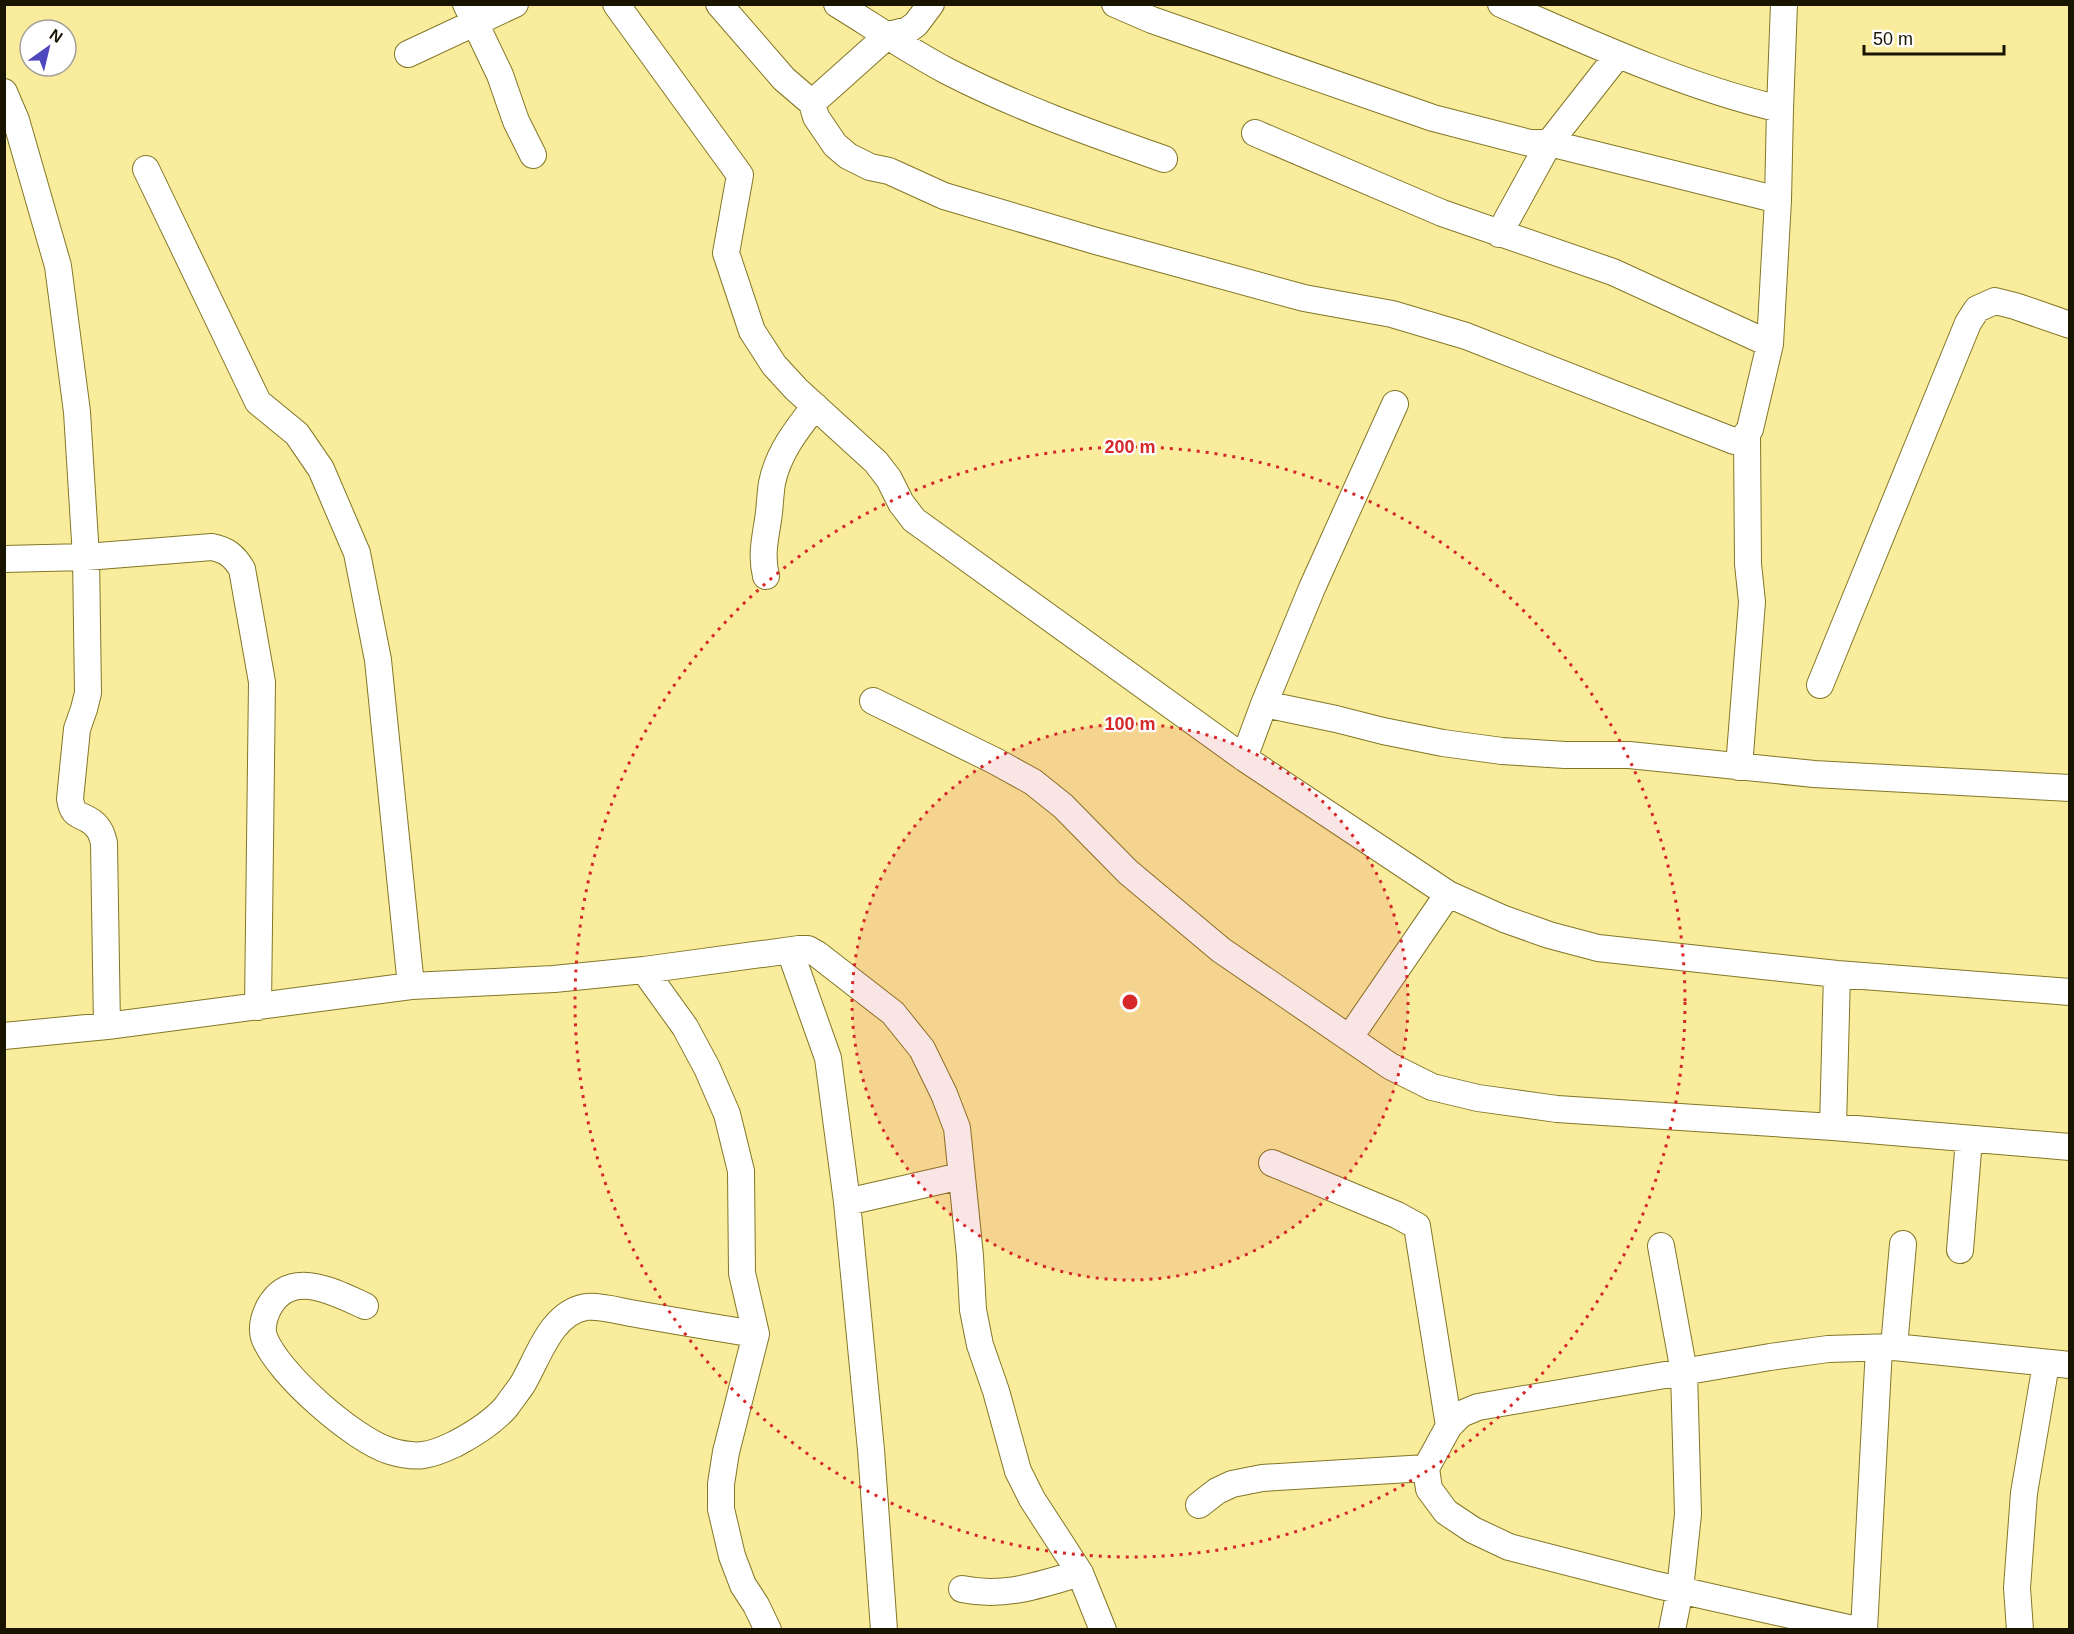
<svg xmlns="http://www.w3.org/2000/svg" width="2074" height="1634" font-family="Helvetica,sans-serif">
<rect width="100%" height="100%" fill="#f9ec9d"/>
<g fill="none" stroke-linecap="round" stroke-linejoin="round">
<g stroke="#837727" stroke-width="28">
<path id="minor" d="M 466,4 L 500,75 L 516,121 L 533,155
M 616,4 L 740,175 L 726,253 L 752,331 L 774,365 L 796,389 L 876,462 L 889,479 L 901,503 L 914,520 L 1244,758 L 1448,894 L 1504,919 L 1549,935 L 1598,948 L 1837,974 L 2070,992
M 719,4 L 784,79 L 812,103 L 816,117 L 835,145 L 848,156 L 870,167 L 889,171 L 944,196 L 1096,241 L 1304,298 L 1392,314 L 1466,336 L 1734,441 L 1742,440 L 1750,429 L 1770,344 L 1778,200 L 1780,109 L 1784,4
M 837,4 C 873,26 909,51 947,71 C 1017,107 1090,133 1164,159
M 1115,4 L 1152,20 L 1433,118 L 1530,143 L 1549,143 L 1778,200
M 1501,4 C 1592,44 1683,86 1780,109
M 408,54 L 515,4
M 4,92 L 16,120 L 58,266 L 77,412 L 86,557 L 88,693 L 84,709 L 77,729 L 70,799 C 73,818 80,813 92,822 C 100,828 102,835 104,843 L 107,1026
M 812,103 L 888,35 L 908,30 L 916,24 L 931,4
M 1255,133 L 1442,213 L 1613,272 L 1770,344
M 146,169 L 258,402 L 297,434 L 321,469 L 357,553 L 378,660 L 411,986
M 1499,234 L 1549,143 L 1618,55
M 4,559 L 86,557 L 212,547 C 227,550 234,556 242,569 L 262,682 L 258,1007
M 766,576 C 761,556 765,539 768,520 C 770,508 770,495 772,483 C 778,453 797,429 815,406
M 1820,685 L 1968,323 L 1977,309 L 1995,301 L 2015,306 L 2070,325
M 873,701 L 995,761 L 1033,782 L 1063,806 L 1128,872 L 1221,950 L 1390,1066 L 1432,1087 L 1478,1098 L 1557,1109 L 1833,1127 L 2070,1147
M 1264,704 L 1312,588 L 1395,404
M 1244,758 L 1264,704 L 1336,719 L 1383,731 L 1443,743 L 1502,751 L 1565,755 L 1629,755 L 1814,774 L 2070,788
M 1739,767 L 1752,602 L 1748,564 L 1747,435
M 790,951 L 828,1058 L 847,1202 L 871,1450 L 884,1630
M 644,970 L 685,1027 L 707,1068 L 727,1114 L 741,1171 L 742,1273 L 756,1334 L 726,1452 L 721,1484 L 721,1509 L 732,1556 L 743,1585 L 756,1605 L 768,1630
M 4,1036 L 107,1026 L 411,986 L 554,979 L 644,970 L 799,949 L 808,949 L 817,954 L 893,1013 L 922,1049 L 944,1094 L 957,1128 L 970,1256 L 973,1310 L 980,1345 L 996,1391 L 1018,1471 L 1032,1499 L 1080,1573 L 1103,1630
M 1350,1037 L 1448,894
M 1833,1127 L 1837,974
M 1272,1163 L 1397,1215 L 1417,1226 L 1449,1426
M 847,1202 L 961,1176
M 1661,1246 L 1684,1372 L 1688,1514 L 1680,1590 L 1672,1630
M 1960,1250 L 1969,1139
M 365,1306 C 334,1292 291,1268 269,1307 C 264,1317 261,1327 264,1337 C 277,1373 354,1440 390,1451 C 417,1459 430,1456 455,1444 C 474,1434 492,1423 506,1407 C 511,1400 517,1392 522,1385 C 538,1359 550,1313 586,1307 C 600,1305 622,1312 636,1314 C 676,1321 716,1328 756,1334
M 1894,1347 L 1903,1244
M 1199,1505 L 1217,1491 L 1232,1484 L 1262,1478 L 1426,1468
M 962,1589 C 1005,1598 1039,1585 1080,1573
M 1857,1630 L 1657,1585 L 1509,1547 L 1473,1530 L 1446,1512 L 1429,1489 L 1426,1468 L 1449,1426 L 1461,1414 L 1478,1407 L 1770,1357 L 1828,1349 L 1894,1347 L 2070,1365
M 1864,1630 L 1879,1348
M 2020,1630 L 2017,1588 L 2024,1493 L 2046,1364"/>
</g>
<use href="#minor" stroke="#fff" stroke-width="26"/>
</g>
<circle cx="1130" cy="1002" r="278" fill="#d62828" fill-opacity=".12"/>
<g fill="none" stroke="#d62828" stroke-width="3" stroke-dasharray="3 6">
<circle cx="1130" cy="1002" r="278"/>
<circle cx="1130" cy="1002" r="555"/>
</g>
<circle cx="1130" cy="1002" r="9" fill="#d62828" stroke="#fff" stroke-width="3"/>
<g font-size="18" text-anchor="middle" font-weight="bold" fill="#d62828" stroke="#fff" stroke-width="4.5" stroke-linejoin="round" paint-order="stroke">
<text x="1130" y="453">200 m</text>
<text x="1130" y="730">100 m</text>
</g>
<rect width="2074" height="1634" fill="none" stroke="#181400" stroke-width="12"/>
<g transform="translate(48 48) rotate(34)"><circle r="28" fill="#ffffff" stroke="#a3a199" stroke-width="1.5"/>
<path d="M0-4.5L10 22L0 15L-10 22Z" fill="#4f47be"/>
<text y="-9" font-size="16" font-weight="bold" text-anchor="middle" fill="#181400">N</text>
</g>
<path d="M1864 45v9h140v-9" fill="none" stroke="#181400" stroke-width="3"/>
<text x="1873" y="45" font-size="18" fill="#181400" stroke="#ffffff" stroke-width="4.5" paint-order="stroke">50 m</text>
</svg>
